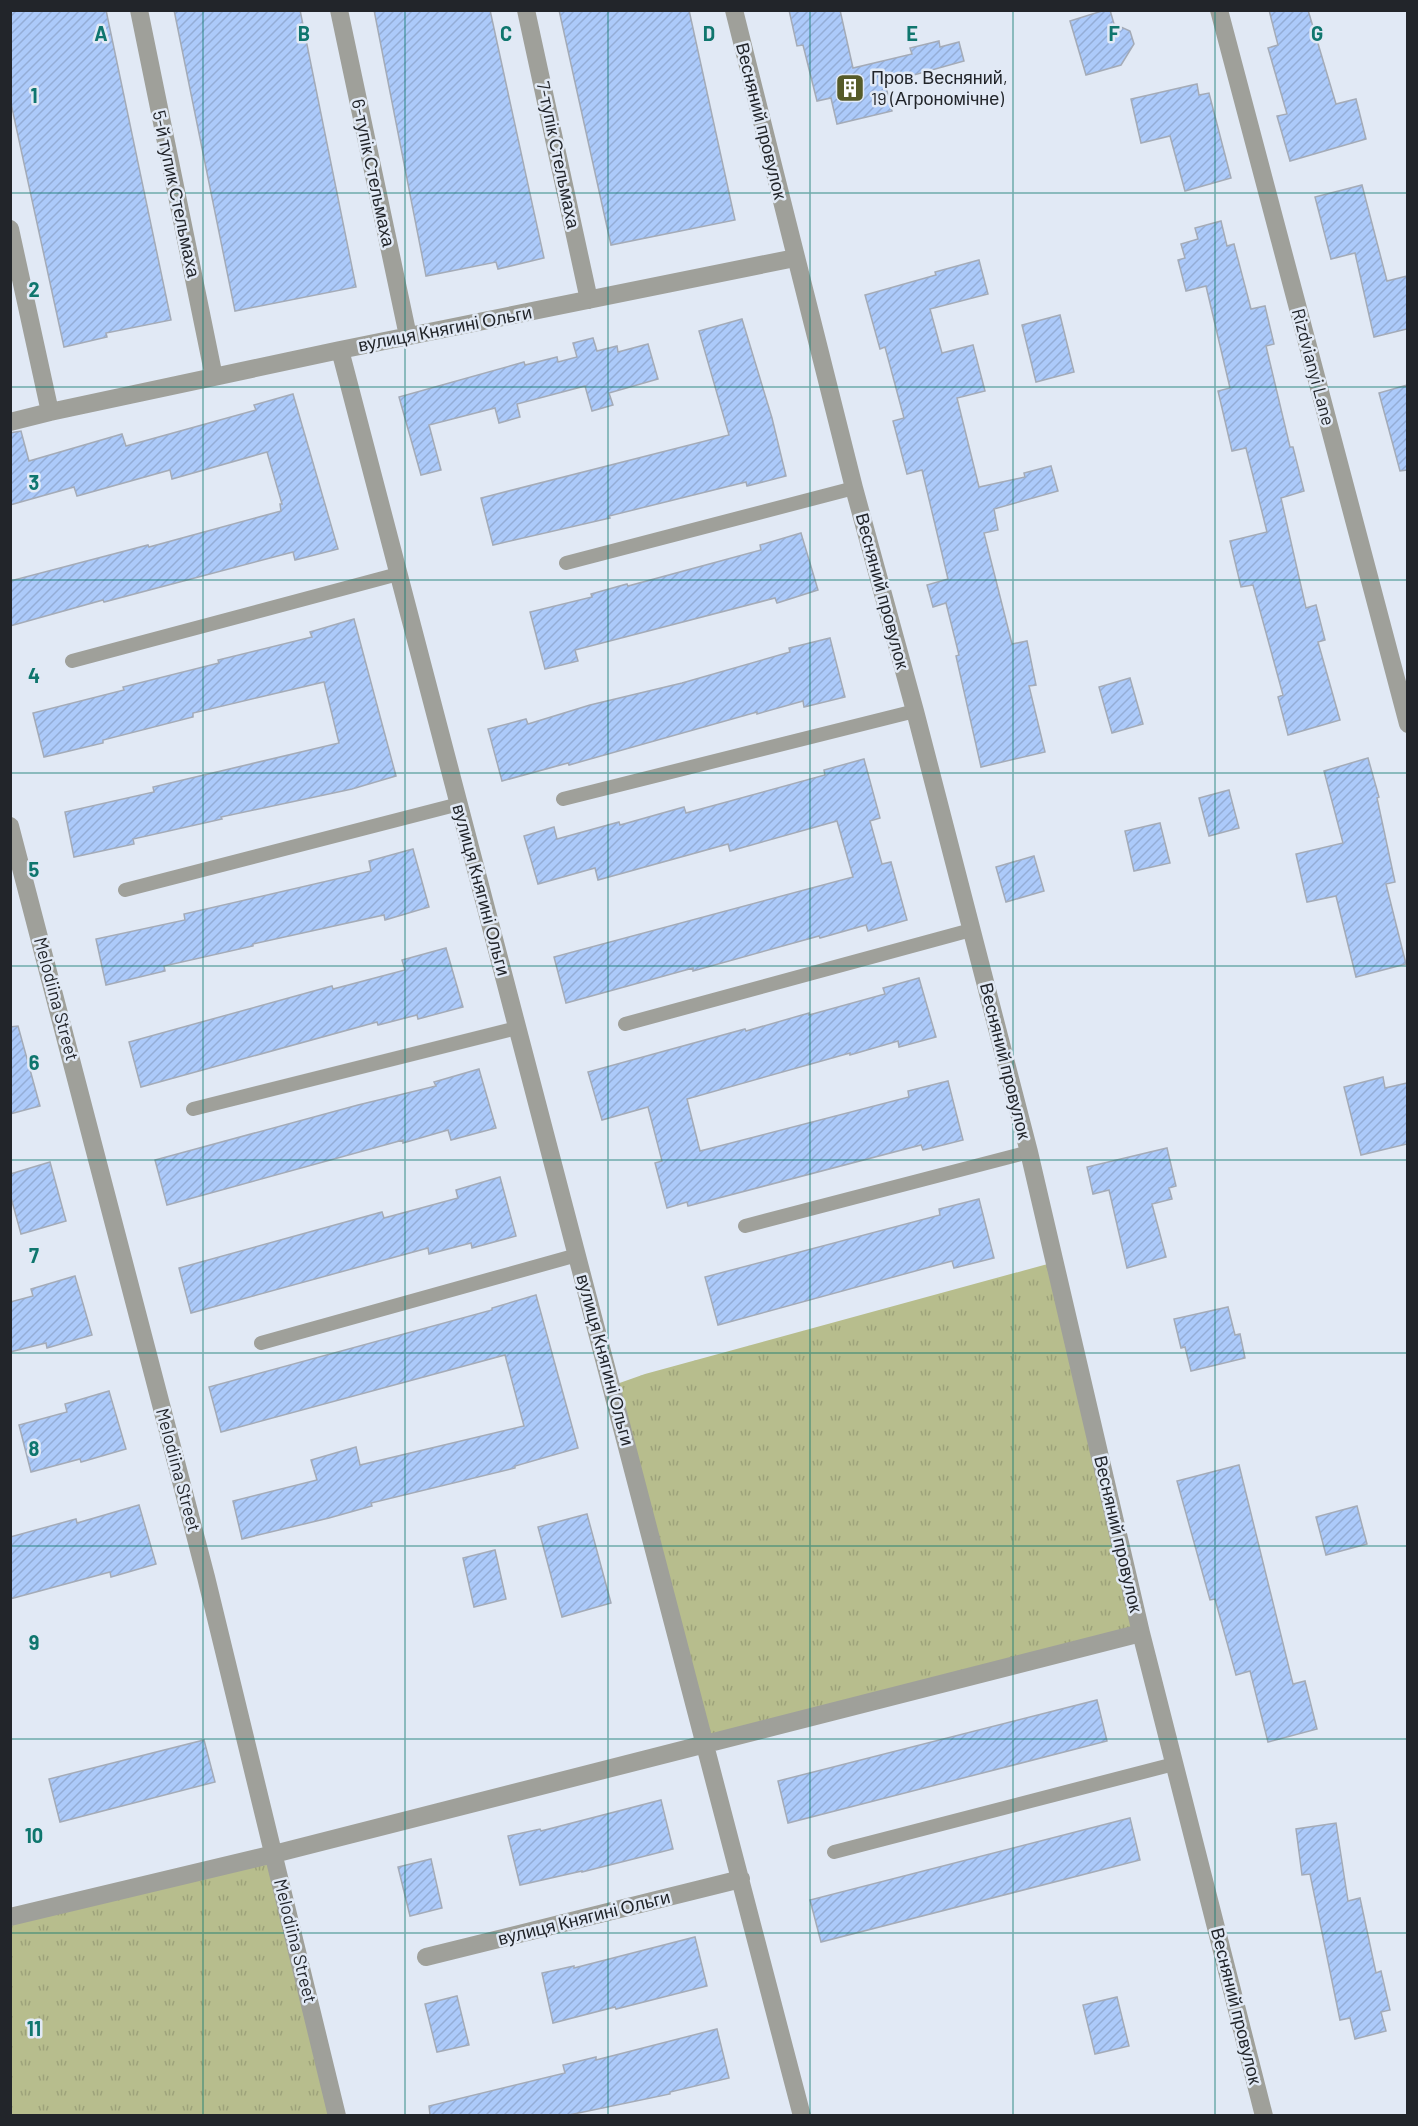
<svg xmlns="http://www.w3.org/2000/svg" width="1418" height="2126" font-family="Barlow,sans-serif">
<defs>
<pattern id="grass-tufts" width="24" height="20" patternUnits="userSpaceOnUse" patternTransform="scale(1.5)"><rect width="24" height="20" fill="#b7bd8d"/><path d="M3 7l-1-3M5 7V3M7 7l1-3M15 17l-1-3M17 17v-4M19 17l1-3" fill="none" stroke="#9da27a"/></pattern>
<pattern id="building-hatch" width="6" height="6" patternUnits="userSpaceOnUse" patternTransform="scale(1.5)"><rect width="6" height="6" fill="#accafa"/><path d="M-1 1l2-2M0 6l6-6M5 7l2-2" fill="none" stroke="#94add6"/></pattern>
</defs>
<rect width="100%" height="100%" fill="#e1e9f5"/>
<path fill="url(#grass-tufts)" d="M 1055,1262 L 1141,1633 L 706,1744 L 611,1386 L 645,1374 Z
M 274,1854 L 337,2115 L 11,2115 L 10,1917 Z"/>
<path fill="url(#building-hatch)" stroke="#a4abb7" stroke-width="1.5" d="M 10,10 L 106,10 L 171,320 L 106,333 L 107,337 L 64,347 L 10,99 Z
M 174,10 L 300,10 L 356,287 L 235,311 Z
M 374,10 L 490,10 L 544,258 L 498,269 L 496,262 L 426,276 Z
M 559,10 L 689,10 L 735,220 L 611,245 Z
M 789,10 L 840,10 L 853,68 L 912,54 L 910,48 L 939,41 L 940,47 L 959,42 L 964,61 L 885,83 L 892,111 L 837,124 L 831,98 L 817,101 L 803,45 L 797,46 Z
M 1105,10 L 1110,10 L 1114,24 L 1130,31 L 1134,44 L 1121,65 L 1086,75 L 1070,21 Z
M 1269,10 L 1308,10 L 1336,104 L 1356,99 L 1366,139 L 1290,161 L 1277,116 L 1287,114 L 1268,48 L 1278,45 Z
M 1197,84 L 1199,95 L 1209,93 L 1231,178 L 1185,191 L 1170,136 L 1141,143 L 1131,99 Z
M 1362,185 L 1387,281 L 1407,276 L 1407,329 L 1374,337 L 1355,253 L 1331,259 L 1315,197 Z
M 1221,221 L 1227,246 L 1234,244 L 1251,309 L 1265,306 L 1274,344 L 1266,346 L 1290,447 L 1293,447 L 1304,491 L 1281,498 L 1306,608 L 1316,605 L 1325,640 L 1318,642 L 1340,720 L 1288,735 L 1278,697 L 1283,695 L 1253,585 L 1241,587 L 1230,541 L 1267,532 L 1246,448 L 1232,451 L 1218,391 L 1230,388 L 1206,286 L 1186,291 L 1178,260 L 1185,258 L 1181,244 L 1198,239 L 1195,228 Z
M 979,260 L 988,294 L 930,309 L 942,353 L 973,345 L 985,391 L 957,398 L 979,487 L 1025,477 L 1024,473 L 1051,466 L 1058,491 L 994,509 L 998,530 L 984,533 L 1012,644 L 1027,641 L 1036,685 L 1029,686 L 1045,752 L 981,767 L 956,656 L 959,655 L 946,603 L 933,607 L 927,585 L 948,579 L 922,470 L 907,474 L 893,421 L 904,418 L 885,347 L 880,349 L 865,295 L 936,275 L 935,272 Z
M 1060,315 L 1074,372 L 1036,382 L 1022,325 Z
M 742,319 L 772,418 L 786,476 L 747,486 L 746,482 L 609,516 L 610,518 L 493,545 L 481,498 L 729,435 L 699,331 Z
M 593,338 L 597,351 L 617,346 L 618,352 L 648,344 L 658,379 L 609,393 L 613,405 L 592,411 L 585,386 L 517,404 L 520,417 L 499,423 L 495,408 L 429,425 L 441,470 L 421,475 L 399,397 L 524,362 L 525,365 L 557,357 L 558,362 L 577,357 L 573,343 Z
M 1407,385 L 1407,470 L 1400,471 L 1379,393 Z
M 293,394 L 338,549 L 295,560 L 293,552 L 104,602 L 103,600 L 10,626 L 10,581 L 148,545 L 149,547 L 281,511 L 280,504 L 282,504 L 267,452 L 172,479 L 170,470 L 77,496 L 74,487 L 10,505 L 10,433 L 21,431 L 29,461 L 122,434 L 126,446 L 256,410 L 254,405 Z
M 801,533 L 818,590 L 777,603 L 775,598 L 575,650 L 578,661 L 545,669 L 530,612 L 592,597 L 591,594 L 627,584 L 628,586 L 761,550 L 760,545 Z
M 354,619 L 396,776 L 352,789 L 221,817 L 222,819 L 133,839 L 134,844 L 74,857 L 65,812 L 154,792 L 153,787 L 339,743 L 324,682 L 193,713 L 193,717 L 103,740 L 103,743 L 44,757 L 33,713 L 124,690 L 123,687 L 219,663 L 218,660 L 312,637 L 310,632 Z
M 830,638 L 845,697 L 804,707 L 803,701 L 757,714 L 757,712 L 569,765 L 568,763 L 502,781 L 488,729 L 526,719 L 528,724 L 590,705 L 682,683 L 790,652 L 789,648 Z
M 1130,678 L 1143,724 L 1112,733 L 1099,687 Z
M 1368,758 L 1379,797 L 1377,798 L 1395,882 L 1386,884 L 1406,964 L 1356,977 L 1336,896 L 1307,902 L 1296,854 L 1343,843 L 1324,771 Z
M 864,759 L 880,818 L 870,821 L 882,864 L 891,862 L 907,920 L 868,931 L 866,925 L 820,938 L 819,936 L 693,971 L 693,968 L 566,1003 L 554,957 L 853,877 L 837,821 L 730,851 L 728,844 L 598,880 L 595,868 L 538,884 L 524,836 L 554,827 L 557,839 L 619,822 L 620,825 L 684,807 L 686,813 L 825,775 L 824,770 Z
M 1229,790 L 1239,828 L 1209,836 L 1199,798 Z
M 1160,823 L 1170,863 L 1134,871 L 1125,831 Z
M 413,849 L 429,907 L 385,920 L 384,915 L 253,944 L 253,946 L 164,966 L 165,971 L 106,985 L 96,939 L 185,920 L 184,914 L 371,871 L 369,861 Z
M 1034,856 L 1044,891 L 1006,902 L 996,867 Z
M 446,948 L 463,1007 L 418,1019 L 417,1015 L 378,1025 L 377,1022 L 141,1087 L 129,1042 L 332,986 L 333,989 L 405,970 L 402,960 Z
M 919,978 L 936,1037 L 899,1047 L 898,1041 L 850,1055 L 850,1053 L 687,1099 L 700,1151 L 909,1097 L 908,1091 L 948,1081 L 963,1140 L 923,1150 L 921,1145 L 688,1206 L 687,1202 L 667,1208 L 655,1163 L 662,1161 L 648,1107 L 602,1120 L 588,1072 L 745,1029 L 746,1031 L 809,1013 L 809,1015 L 885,994 L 883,988 Z
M 18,1026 L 40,1106 L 10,1114 L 10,1027 Z
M 479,1069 L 496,1128 L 451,1140 L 448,1130 L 403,1143 L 403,1140 L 167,1205 L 155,1160 L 358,1105 L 436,1086 L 434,1082 Z
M 1383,1077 L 1385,1088 L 1407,1083 L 1407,1144 L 1361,1155 L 1344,1087 Z
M 1167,1148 L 1176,1186 L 1169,1188 L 1172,1199 L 1152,1204 L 1166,1257 L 1127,1268 L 1109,1190 L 1093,1194 L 1087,1167 Z
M 50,1162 L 66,1221 L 21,1234 L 10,1194 L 10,1174 Z
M 500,1177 L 516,1236 L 472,1248 L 471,1243 L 429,1254 L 428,1248 L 191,1313 L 179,1268 L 382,1212 L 384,1218 L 458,1198 L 456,1190 Z
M 979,1199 L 994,1258 L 954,1268 L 952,1261 L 718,1325 L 705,1277 L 940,1215 L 939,1209 Z
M 75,1276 L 92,1335 L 47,1348 L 46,1343 L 10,1352 L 10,1302 L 33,1296 L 31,1289 Z
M 536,1295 L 578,1448 L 515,1466 L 515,1468 L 371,1503 L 372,1506 L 329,1518 L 242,1539 L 233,1501 L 317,1480 L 311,1460 L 356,1447 L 360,1465 L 524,1426 L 505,1355 L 221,1432 L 209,1387 L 492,1310 L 492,1308 Z
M 1228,1307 L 1235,1335 L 1240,1334 L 1245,1358 L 1191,1371 L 1185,1347 L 1181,1348 L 1174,1319 Z
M 109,1391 L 126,1449 L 81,1462 L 80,1459 L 31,1472 L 19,1425 L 67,1412 L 65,1404 Z
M 1239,1465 L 1293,1684 L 1305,1681 L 1317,1729 L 1268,1742 L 1250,1671 L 1236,1675 L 1215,1599 L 1210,1600 L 1177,1481 Z
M 139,1505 L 156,1564 L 111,1577 L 110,1572 L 10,1599 L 10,1537 L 76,1519 L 77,1523 Z
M 1357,1506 L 1367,1544 L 1326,1555 L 1316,1517 Z
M 587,1514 L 611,1603 L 562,1617 L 538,1527 Z
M 495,1550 L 506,1599 L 474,1607 L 463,1558 Z
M 1097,1700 L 1107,1741 L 788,1823 L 778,1781 Z
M 204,1740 L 215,1782 L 60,1822 L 49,1779 Z
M 661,1800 L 673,1849 L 582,1872 L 582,1871 L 520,1885 L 508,1836 L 540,1829 L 541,1831 Z
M 1130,1818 L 1140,1860 L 821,1942 L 810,1900 Z
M 1336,1823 L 1348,1901 L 1360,1898 L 1376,1973 L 1381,1971 L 1390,2010 L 1381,2012 L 1386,2031 L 1355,2039 L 1350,2018 L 1340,2020 L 1310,1874 L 1302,1875 L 1296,1829 Z
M 431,1859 L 442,1908 L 410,1916 L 398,1867 Z
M 695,1937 L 707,1986 L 616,2009 L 615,2007 L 553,2023 L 542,1973 L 574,1966 L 574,1968 Z
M 457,1996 L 469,2045 L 437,2052 L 425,2004 Z
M 1117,1997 L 1129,2046 L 1095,2054 L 1083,2005 Z
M 717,2029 L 729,2078 L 670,2092 L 670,2094 L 569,2115 L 430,2115 L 429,2106 L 565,2073 L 563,2065 L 596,2057 L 596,2060 Z"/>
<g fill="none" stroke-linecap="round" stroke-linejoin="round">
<path stroke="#9fa09a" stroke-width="14" d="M 566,563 L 854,488
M 72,661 L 398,574
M 563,799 L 915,711
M 125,890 L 459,804
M 625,1024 L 971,930
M 193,1109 L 517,1028
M 745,1226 L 1029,1152
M 261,1343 L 577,1255
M 834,1852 L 1174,1764"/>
<path stroke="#9fa09a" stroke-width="18" d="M 139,10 L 214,377
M 339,10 L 408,336
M 526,10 L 589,300
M 734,10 L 854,488 L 915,711 L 1029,1152 L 1141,1633 L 1264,2116
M 1219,10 L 1408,724
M 10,229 L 50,412
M 795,258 L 340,350 L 802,2116
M 10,422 L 50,412 L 340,350
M 10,826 L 206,1577 L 337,2116
M 10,1917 L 274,1854 L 1141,1633
M 426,1957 L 741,1879"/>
</g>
<path fill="none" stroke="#0f766e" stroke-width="1.5" stroke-opacity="0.55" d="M 203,10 L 203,2116M 405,10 L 405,2116M 608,10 L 608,2116M 810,10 L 810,2116M 1013,10 L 1013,2116M 1215,10 L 1215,2116M 10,193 L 1408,193M 10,387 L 1408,387M 10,580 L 1408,580M 10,773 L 1408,773M 10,966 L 1408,966M 10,1160 L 1408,1160M 10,1353 L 1408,1353M 10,1546 L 1408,1546M 10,1739 L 1408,1739M 10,1933 L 1408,1933"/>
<defs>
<g id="building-square" transform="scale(1.5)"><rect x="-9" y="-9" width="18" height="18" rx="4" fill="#565b29" stroke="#e1e9f5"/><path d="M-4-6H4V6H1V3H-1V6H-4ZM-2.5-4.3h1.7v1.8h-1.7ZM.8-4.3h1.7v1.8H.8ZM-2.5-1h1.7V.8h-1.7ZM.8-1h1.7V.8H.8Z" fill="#fff"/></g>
</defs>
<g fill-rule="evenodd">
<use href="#building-square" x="850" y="88"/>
</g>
<g text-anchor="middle" stroke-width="5" stroke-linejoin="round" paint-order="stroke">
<g font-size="18" fill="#22252a" stroke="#e1e9f5" text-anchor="start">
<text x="871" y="84">Пров. Весняний,<tspan x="871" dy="21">19 (Агрономічне)</tspan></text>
</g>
<g font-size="18" fill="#22252a" stroke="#e1e9f5">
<text transform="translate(761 121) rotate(76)" y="6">Весняний провулок</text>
<text transform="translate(558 155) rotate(78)" y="6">7-тупік Стельмаха</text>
<text transform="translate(373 173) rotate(78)" y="6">6-тупік Стельмаха</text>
<text transform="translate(176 194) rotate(78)" y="6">5-й тупик Стельмаха</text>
<text transform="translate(445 329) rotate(-11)" y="6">вулиця Княгині Ольги</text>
<text transform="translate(1313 367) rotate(75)" y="6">Rizdvianyi Lane</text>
<text transform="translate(882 591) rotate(75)" y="6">Весняний провулок</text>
<text transform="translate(481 890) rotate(75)" y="6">вулиця Княгині Ольги</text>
<text transform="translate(56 999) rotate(75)" y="6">Melodiina Street</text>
<text transform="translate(1005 1061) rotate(76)" y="6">Весняний провулок</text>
<text transform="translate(605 1360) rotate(75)" y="6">вулиця Княгині Ольги</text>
<text transform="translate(178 1470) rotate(75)" y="6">Melodiina Street</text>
<text transform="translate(1118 1534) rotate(77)" y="6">Весняний провулок</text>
<text transform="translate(584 1918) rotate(-14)" y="6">вулиця Княгині Ольги</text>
<text transform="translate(295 1941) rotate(76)" y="6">Melodiina Street</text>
<text transform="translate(1236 2006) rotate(76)" y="6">Весняний провулок</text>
</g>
</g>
<g font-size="20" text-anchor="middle" font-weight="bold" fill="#0f766e" stroke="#e1e9f5" stroke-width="5" stroke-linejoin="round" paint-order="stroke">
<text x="101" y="41">A</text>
<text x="304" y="41">B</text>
<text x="506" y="41">C</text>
<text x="709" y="41">D</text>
<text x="912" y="41">E</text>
<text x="1114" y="41">F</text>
<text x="1317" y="41">G</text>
<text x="34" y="103">1</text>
<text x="34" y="297">2</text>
<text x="34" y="490">3</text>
<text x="34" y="683">4</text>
<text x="34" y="877">5</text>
<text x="34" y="1070">6</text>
<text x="34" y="1263">7</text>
<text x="34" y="1456">8</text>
<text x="34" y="1650">9</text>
<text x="34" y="1843">10</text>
<text x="34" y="2036">11</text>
</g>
<rect width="1418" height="2126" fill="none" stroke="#22252a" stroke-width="24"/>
</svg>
